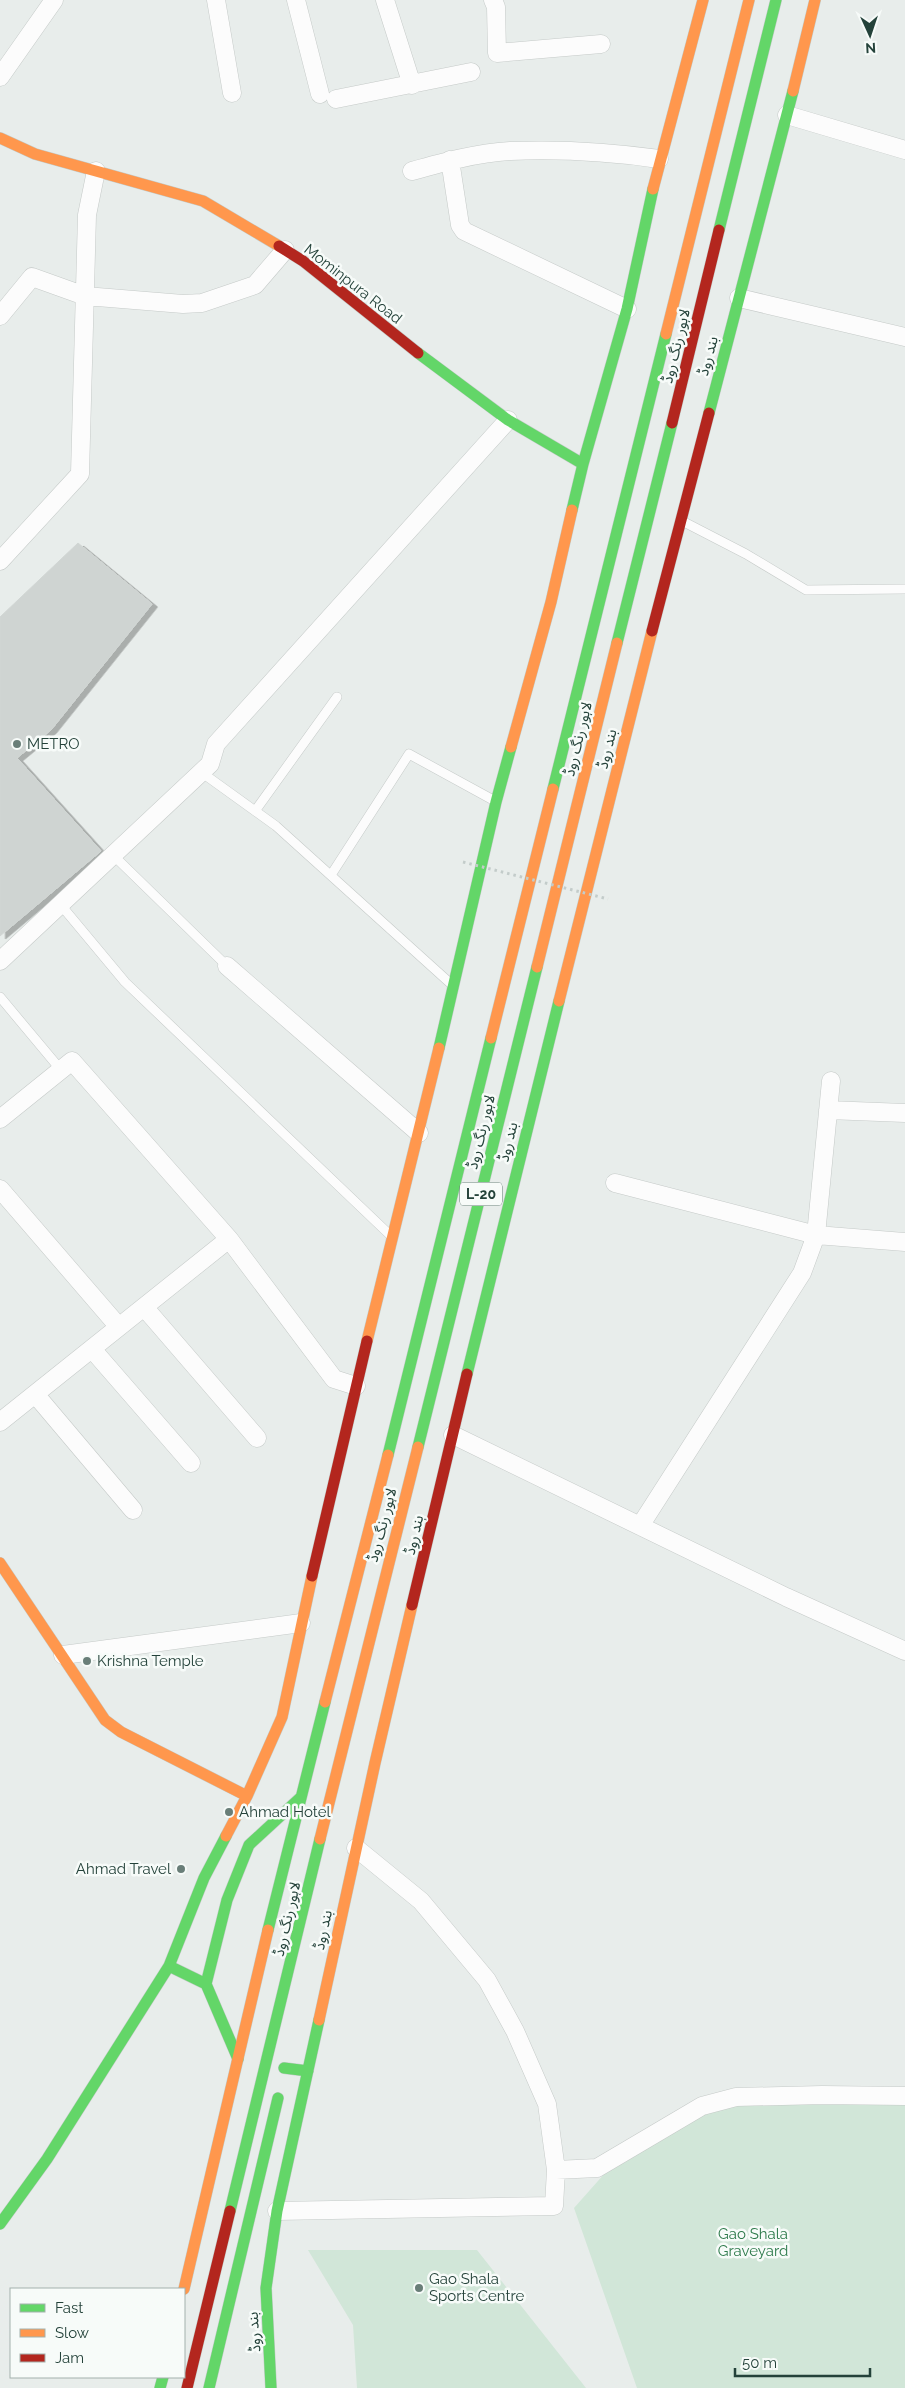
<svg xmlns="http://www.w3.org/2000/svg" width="905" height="2388" font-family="Raleway,'Noto Sans Arabic',sans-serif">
<defs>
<filter id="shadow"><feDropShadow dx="5.5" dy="3" stdDeviation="0" flood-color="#0004"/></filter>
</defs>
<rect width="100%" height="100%" fill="#e8edeb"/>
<path fill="#d1e6d8" d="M 707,2095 L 905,2097 L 905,2388 L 637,2388 L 574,2208 L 629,2146 Z
M 308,2250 L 477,2250 L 586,2388 L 357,2388 L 353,2325 Z"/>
<path fill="#cfd4d2" stroke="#d1d6d4" filter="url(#shadow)" d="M 78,543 L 152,604 L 51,730 L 17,758 L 101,851 L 0,936 L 0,617 Z"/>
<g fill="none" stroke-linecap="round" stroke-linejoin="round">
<g stroke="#c5cac8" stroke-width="10">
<path id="lane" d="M 684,522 L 746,554 L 806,590 L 905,589
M 201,772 L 276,826 L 450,983
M 255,811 L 337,697
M 113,855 L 227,966
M 331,875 L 409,754 L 495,801
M 60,904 L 125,982 L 390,1235
M 0,997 L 61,1070"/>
</g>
<g stroke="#c5cac8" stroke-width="19">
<path id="street" d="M 216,0 L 232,93
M 296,0 L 320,94
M 385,0 L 412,85
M 493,0 L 496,7 L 497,53 L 601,44
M 0,77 L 54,0
M 336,99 L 471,72
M 787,115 L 905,150
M 450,160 L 460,225 L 464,231 L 627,309
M 412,171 C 444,162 477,153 510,151 C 560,149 611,152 659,159
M 739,298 L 905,337
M 0,316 L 32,277 L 85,296 L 183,304 L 202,303 L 255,285 L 285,250
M 0,561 L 80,474 L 87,215 L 96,171
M 0,961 L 210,764 L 216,744 L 508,420
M 227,966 L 419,1133
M 828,1110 L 905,1113
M 0,1119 L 72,1061 L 229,1239 L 334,1379 L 356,1386
M 615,1183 L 816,1235 L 905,1242
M 0,1189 L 119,1327
M 144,1307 L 257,1438
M 92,1349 L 191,1463
M 35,1394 L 133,1510
M 0,1422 L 229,1239
M 453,1435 L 786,1597 L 905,1651
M 640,1526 L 802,1273 L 816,1235 L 831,1081
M 63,1655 L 301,1623
M 556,2170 L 597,2168 L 702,2106 L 736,2097 L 822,2095 L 905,2096
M 277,2211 L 554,2206 L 556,2170 L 547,2104 L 515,2031 L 487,1980 L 421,1901 L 356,1848"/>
</g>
<g stroke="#c3cbc8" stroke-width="12">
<path id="fast" d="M 719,230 L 776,0
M 418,353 L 508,420 L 583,464
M 709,413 L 793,91
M 572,510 L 583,464 L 627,309 L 653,189
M 617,643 L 672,423
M 553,789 L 666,334
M 439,1048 L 496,802 L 511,747
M 467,1374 L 559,1001
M 418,1447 L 537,967
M 388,1455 L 491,1038
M 268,1930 L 325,1702
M 169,1966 L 206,1984
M 238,2059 L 206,1984 L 227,1900 L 249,1845 L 300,1798
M 284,2068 L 308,2071
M 230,2211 L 320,1839
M 0,2224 L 47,2159 L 169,1966 L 204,1878 L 226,1836
M 160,2388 L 163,2377
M 209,2388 L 278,2098
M 271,2388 L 266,2288 L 277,2211 L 319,2020"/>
</g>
<g stroke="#c3cbc8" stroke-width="12">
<path id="slow" d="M 793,91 L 815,0
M 0,138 L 35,154 L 203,201 L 279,246
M 653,189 L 703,0
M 666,334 L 749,0
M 511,747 L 551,602 L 572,510
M 537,967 L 617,643
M 559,1001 L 652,631
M 491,1038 L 553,789
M 367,1341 L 439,1048
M 0,1563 L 105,1720 L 121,1732 L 247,1796
M 325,1702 L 388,1455
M 226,1836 L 247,1796 L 282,1717 L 312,1576
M 320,1839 L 418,1447
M 319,2020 L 375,1763 L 412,1605
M 184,2289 L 268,1930"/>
</g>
<g stroke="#c3cbc8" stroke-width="12">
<path id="jam" d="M 279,246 L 303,261 L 418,353
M 672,423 L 719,230
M 652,631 L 709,413
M 312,1576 L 367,1341
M 412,1605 L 467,1374
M 187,2388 L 230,2211"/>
</g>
<use href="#lane" stroke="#fcfcfc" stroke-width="9"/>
<use href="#street" stroke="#fcfcfc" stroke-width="18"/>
<use href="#fast" stroke="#63d668" stroke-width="11"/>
<use href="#slow" stroke="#ff974d" stroke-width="11"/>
<use href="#jam" stroke="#b3261e" stroke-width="11"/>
<path stroke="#c3ccca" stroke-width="3" stroke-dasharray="2.5 4" stroke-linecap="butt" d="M 463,862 L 608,899"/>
</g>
<g fill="#697e78" stroke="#f7fbf9" stroke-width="2">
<circle cx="17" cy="744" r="5"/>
<circle cx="87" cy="1661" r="5"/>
<circle cx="229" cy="1812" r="5"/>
<circle cx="181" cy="1869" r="5"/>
<circle cx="419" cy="2288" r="5"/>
</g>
<g text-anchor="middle" stroke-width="5" stroke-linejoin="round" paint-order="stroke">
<rect fill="#f7fbf9" stroke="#637a73" stroke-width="1" x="460" y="1182.5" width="42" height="23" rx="4"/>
<g font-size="14" font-weight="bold" fill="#24423a">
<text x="481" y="1199">L-20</text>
</g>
<g font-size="15" fill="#24423a" stroke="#f7fbf9">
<text transform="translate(353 284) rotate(38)" y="5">Mominpura Road</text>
<text transform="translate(676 346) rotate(-76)" y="5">لاہور رنگ روڈ</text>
<text transform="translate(708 356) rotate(-75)" y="5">بند روڈ</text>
<text transform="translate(578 739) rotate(-76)" y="5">لاہور رنگ روڈ</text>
<text transform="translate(607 749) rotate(-76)" y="5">بند روڈ</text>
<text transform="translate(481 1132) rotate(-76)" y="5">لاہور رنگ روڈ</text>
<text transform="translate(508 1142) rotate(-76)" y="5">بند روڈ</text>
<text transform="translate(382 1525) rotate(-75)" y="5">لاہور رنگ روڈ</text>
<text transform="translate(414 1535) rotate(-77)" y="5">بند روڈ</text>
<text transform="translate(287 1919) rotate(-77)" y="5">لاہور رنگ روڈ</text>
<text transform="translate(323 1930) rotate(-78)" y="5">بند روڈ</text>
<text transform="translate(254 2332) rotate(-94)" y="5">بند روڈ</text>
</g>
<g font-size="15" fill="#24423a" stroke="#f7fbf9" text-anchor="start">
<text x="27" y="749">METRO</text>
<text x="97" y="1666">Krishna Temple</text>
<text x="239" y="1817">Ahmad Hotel</text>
<text x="171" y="1874" text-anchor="end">Ahmad Travel</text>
<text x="429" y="2284">Gao Shala<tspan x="429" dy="17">Sports Centre</tspan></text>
</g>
<g font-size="15" fill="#2d7a4b" stroke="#f7fbf9">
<text x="753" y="2239">Gao Shala<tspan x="753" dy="17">Graveyard</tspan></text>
</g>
</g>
<rect x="10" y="2288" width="175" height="90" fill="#f7fbf9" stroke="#a3b1ad"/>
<rect x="20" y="2304" width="25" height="8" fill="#63d668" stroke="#a3b1ad"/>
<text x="55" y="2313" font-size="15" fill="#24423a">Fast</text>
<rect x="20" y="2329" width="25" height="8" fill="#ff974d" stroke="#a3b1ad"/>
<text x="55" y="2338" font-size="15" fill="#24423a">Slow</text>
<rect x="20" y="2354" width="25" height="8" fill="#b3261e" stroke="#a3b1ad"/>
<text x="55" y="2363" font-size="15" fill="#24423a">Jam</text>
<g transform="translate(870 35) rotate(177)" stroke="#f7fbf9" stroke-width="4" paint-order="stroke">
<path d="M0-4L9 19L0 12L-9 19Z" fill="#24423a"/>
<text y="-8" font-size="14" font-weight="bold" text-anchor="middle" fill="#24423a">N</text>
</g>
<path d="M735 2368v8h135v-8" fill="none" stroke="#24423a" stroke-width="2.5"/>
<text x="742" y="2368" font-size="15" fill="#24423a" stroke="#f7fbf9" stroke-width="4" paint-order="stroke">50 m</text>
</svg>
